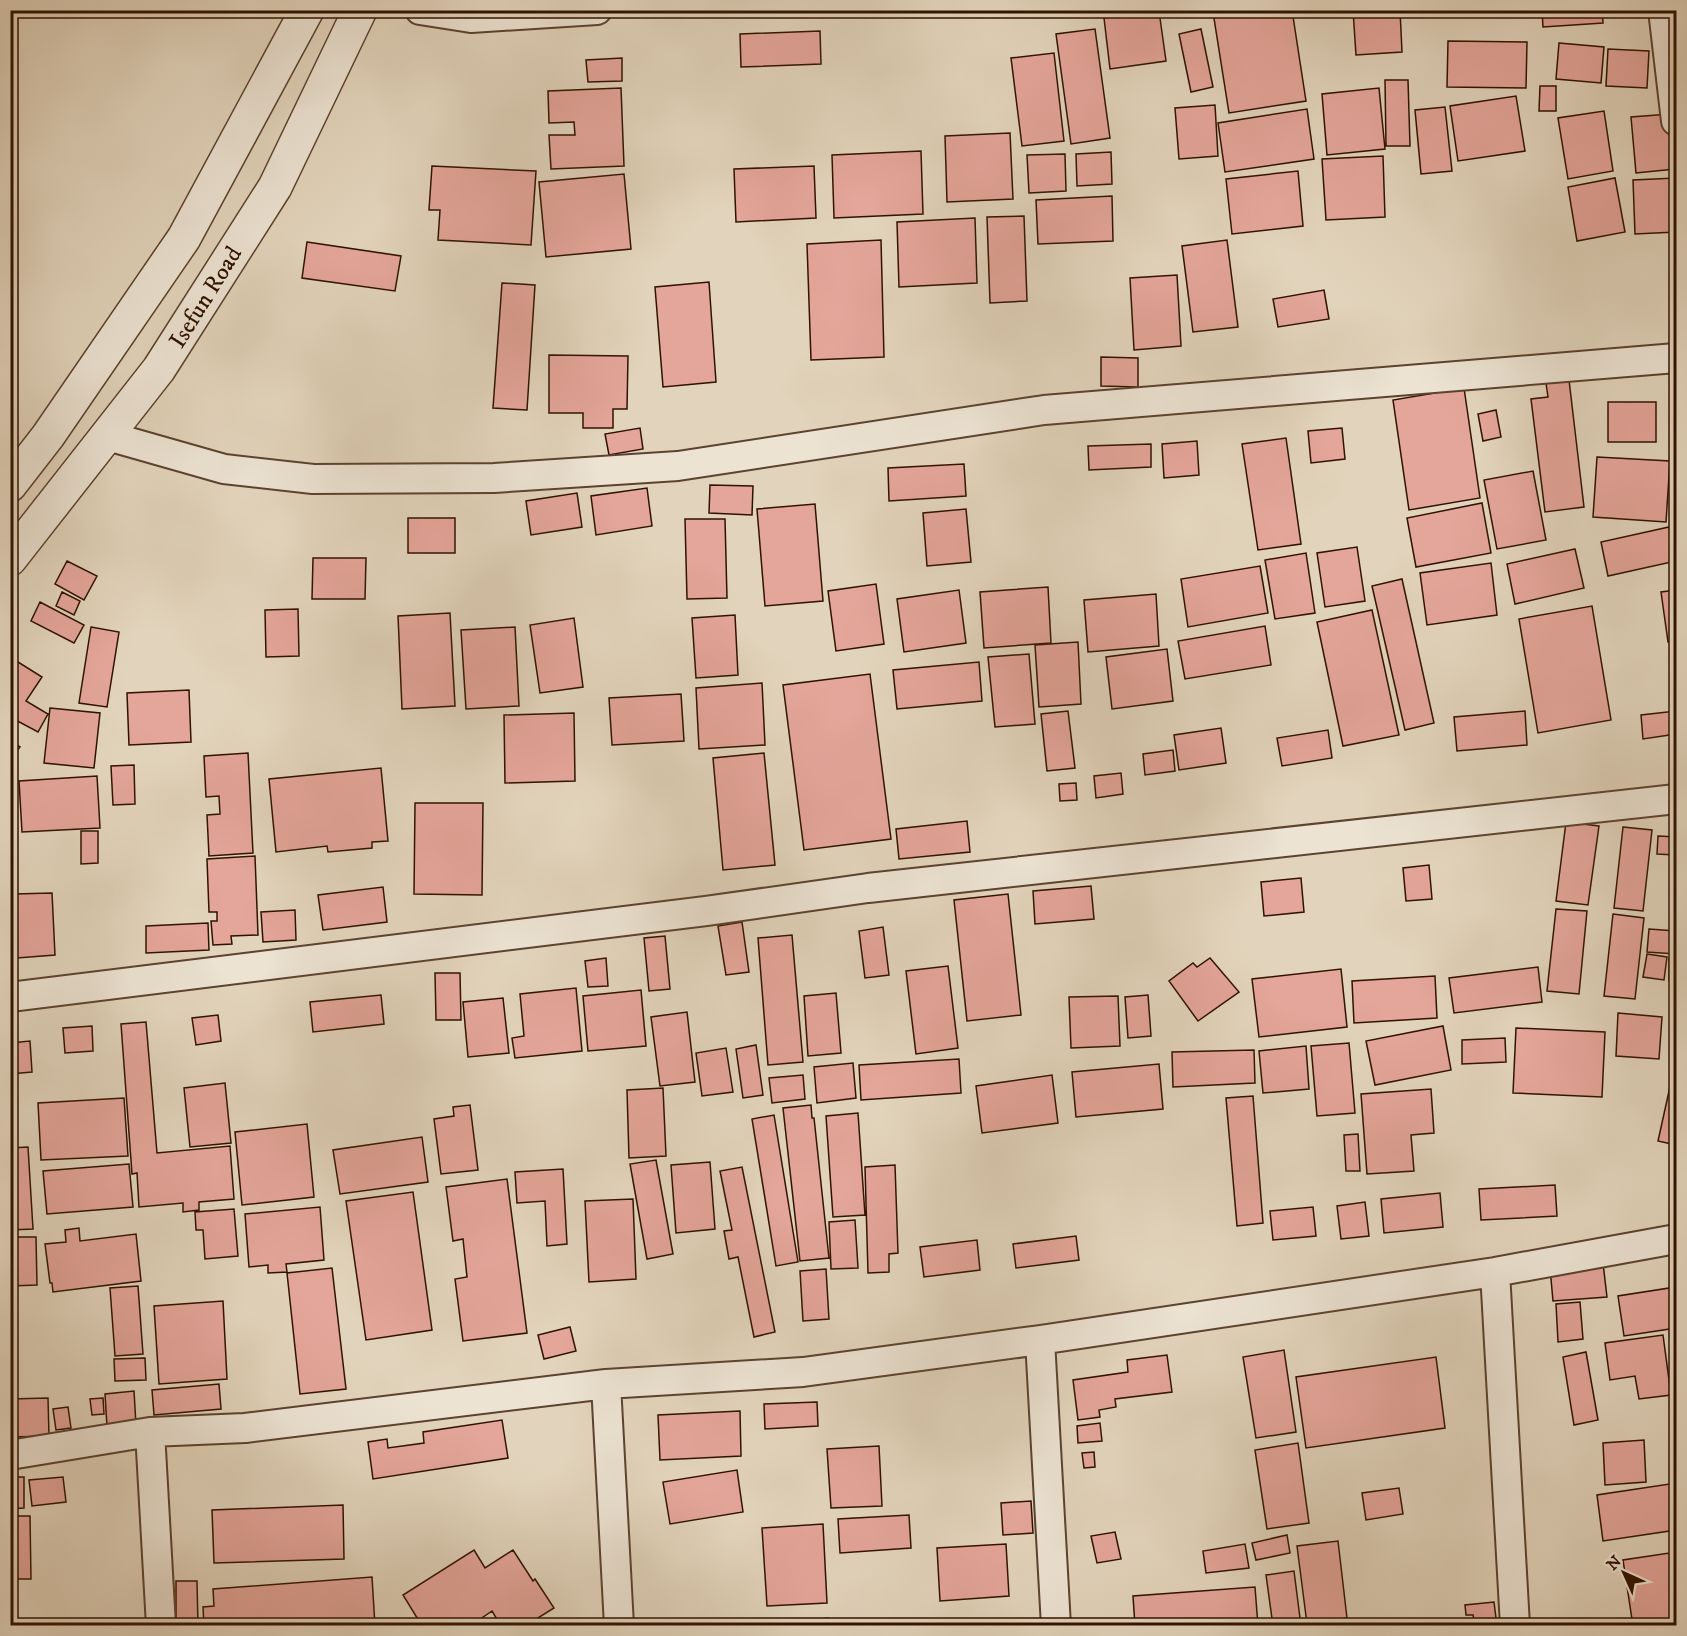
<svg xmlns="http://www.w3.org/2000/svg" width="1687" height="1636" font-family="'IM FELL DW Pica',serif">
<rect width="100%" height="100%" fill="#e2d4bc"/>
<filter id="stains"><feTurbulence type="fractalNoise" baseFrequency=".00333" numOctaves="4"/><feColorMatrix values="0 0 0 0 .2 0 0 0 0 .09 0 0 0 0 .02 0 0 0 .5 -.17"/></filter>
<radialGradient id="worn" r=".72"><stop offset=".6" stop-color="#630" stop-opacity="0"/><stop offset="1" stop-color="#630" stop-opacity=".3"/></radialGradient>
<path fill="#e4a59a" stroke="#301200" stroke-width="1.5" d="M 1223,10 L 1292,10 L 1306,101 L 1229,113 L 1213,12 Z
M 1353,10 L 1400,10 L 1402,52 L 1356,55 Z
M 1542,10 L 1602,10 L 1603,23 L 1543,27 Z
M 1159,11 L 1166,61 L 1110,69 L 1104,18 Z
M 1095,29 L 1110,138 L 1071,144 L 1056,34 Z
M 1201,29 L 1213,87 L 1191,92 L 1179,34 Z
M 820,31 L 821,64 L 741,67 L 740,34 Z
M 1448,41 L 1527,42 L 1526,88 L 1447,87 Z
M 1559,43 L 1604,47 L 1601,83 L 1556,79 Z
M 1608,49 L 1649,51 L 1647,88 L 1606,86 Z
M 1054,53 L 1064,141 L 1022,146 L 1011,58 Z
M 622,58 L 622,81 L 588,82 L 586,60 Z
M 1385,80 L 1408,80 L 1410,146 L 1386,146 Z
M 1540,86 L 1556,86 L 1556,111 L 1539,111 Z
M 621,88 L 624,166 L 551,169 L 549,135 L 575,135 L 574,122 L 549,123 L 548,91 Z
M 1379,88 L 1385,149 L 1327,155 L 1322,94 Z
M 1516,96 L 1525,151 L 1458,161 L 1450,106 Z
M 1215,105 L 1218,156 L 1179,159 L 1175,108 Z
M 1445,107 L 1452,171 L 1421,174 L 1415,110 Z
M 1307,109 L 1314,159 L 1225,172 L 1218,123 Z
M 1604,111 L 1613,171 L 1568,179 L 1558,118 Z
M 1670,114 L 1675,169 L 1636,173 L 1631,117 Z
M 1010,133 L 1013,199 L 947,202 L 945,136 Z
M 921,151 L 923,214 L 834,218 L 832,155 Z
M 1111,152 L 1112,184 L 1077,186 L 1076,154 Z
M 1065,154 L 1066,191 L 1029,193 L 1027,155 Z
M 1383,156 L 1385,217 L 1326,220 L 1322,159 Z
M 432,166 L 536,171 L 531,245 L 438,240 L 440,210 L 429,210 Z
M 814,166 L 816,218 L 736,222 L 734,169 Z
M 1298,171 L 1303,226 L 1232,234 L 1226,179 Z
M 624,174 L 631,249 L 546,257 L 539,182 Z
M 1615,178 L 1625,232 L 1577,241 L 1568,187 Z
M 1676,178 L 1676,232 L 1635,234 L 1633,180 Z
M 1112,196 L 1113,241 L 1038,244 L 1036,200 Z
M 1024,216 L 1027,301 L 990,303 L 987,217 Z
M 975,218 L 977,283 L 899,287 L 897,222 Z
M 881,240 L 884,357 L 811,360 L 807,244 Z
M 1227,240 L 1238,327 L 1193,332 L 1182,246 Z
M 307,242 L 401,256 L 395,291 L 302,278 Z
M 1177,275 L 1181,346 L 1134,350 L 1130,278 Z
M 709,282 L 716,382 L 663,387 L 655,287 Z
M 502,283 L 535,285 L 527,410 L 493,408 Z
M 1324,290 L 1329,319 L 1278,327 L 1273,299 Z
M 549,355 L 628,356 L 627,409 L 613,409 L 613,428 L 583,428 L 583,413 L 549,413 Z
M 1101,357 L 1138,358 L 1138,387 L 1101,386 Z
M 1569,380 L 1584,507 L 1545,512 L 1531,399 L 1548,397 L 1546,383 Z
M 1464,388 L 1480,498 L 1409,510 L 1393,400 Z
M 1608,402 L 1656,402 L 1656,442 L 1608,442 Z
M 1496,410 L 1501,437 L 1483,441 L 1478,414 Z
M 640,428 L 643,449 L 609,455 L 605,434 Z
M 1342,428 L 1345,459 L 1311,463 L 1308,431 Z
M 1286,438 L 1301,544 L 1258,550 L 1242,444 Z
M 1197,441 L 1199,475 L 1164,478 L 1162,444 Z
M 1151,444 L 1151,467 L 1089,470 L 1088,446 Z
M 1597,457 L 1670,461 L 1666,522 L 1593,517 Z
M 964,464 L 966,496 L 889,501 L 888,468 Z
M 1533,471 L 1546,540 L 1497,549 L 1484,480 Z
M 710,485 L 753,486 L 752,515 L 709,513 Z
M 647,488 L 652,526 L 596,535 L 591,496 Z
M 577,493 L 582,527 L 531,535 L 526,501 Z
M 1482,503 L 1491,553 L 1416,567 L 1407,518 Z
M 815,504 L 823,601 L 765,606 L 757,509 Z
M 966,509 L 971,562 L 927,566 L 923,513 Z
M 408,518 L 455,518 L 455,553 L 408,553 Z
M 685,519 L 725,519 L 727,598 L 687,599 Z
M 1669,527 L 1676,561 L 1608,576 L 1601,542 Z
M 1357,547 L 1365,601 L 1325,607 L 1317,553 Z
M 1575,549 L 1584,588 L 1515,604 L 1507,564 Z
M 1306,553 L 1315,613 L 1275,619 L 1265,560 Z
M 313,558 L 366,558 L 365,599 L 312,599 Z
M 67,561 L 97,576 L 84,600 L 55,584 Z
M 1491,563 L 1497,615 L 1427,625 L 1420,573 Z
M 1260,566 L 1268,613 L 1188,627 L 1181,579 Z
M 1402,579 L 1434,723 L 1405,730 L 1372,586 Z
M 876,584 L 884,644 L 836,651 L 828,591 Z
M 1048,587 L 1051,643 L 984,648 L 980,592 Z
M 959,590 L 966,643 L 904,652 L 897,599 Z
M 1676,590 L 1676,641 L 1668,642 L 1661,592 Z
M 62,592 L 80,601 L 74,615 L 56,606 Z
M 1156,594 L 1159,646 L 1088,652 L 1084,600 Z
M 40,602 L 84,625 L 74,643 L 31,621 Z
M 1592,606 L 1611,720 L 1538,733 L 1519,619 Z
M 298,609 L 299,656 L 266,657 L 265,610 Z
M 1372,610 L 1399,735 L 1343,746 L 1317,622 Z
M 450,613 L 455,706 L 402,709 L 398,616 Z
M 735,615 L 738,675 L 696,678 L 692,618 Z
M 574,618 L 583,687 L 540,693 L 530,625 Z
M 1265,626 L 1271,665 L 1185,679 L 1178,641 Z
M 91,627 L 119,632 L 107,707 L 79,703 Z
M 515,627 L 519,706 L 466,709 L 461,630 Z
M 1078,642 L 1081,704 L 1039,707 L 1035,645 Z
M 1167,649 L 1173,701 L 1112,709 L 1106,657 Z
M 1029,654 L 1035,724 L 995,727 L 988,657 Z
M 10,657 L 42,677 L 26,701 L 48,714 L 38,732 L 10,717 Z
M 979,662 L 982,701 L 897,709 L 893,670 Z
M 870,674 L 891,839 L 804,850 L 783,685 Z
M 762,683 L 765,745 L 699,749 L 696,688 Z
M 189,690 L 191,742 L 129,745 L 127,693 Z
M 681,694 L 684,741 L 612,745 L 609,698 Z
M 50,708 L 100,713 L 94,768 L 44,763 Z
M 1068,711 L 1075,768 L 1047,771 L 1041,714 Z
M 1525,711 L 1527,745 L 1457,751 L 1454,717 Z
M 1676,711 L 1676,734 L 1643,739 L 1641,715 Z
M 574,713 L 575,781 L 505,783 L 504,715 Z
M 1221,728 L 1226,763 L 1179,770 L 1174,735 Z
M 1328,730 L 1332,758 L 1282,766 L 1277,738 Z
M 10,740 L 20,747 L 10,760 Z
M 1173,750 L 1175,771 L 1145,775 L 1143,754 Z
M 248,753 L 253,853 L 209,856 L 207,815 L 220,814 L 219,796 L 206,797 L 204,756 Z
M 764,753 L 775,865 L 723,870 L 713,758 Z
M 134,765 L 135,804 L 113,805 L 111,766 Z
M 381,768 L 388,841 L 372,842 L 372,848 L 328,852 L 327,846 L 276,852 L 269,779 Z
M 1121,773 L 1123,794 L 1096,798 L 1094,776 Z
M 97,776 L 100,828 L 22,832 L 19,781 Z
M 1076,783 L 1077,800 L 1060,801 L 1059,784 Z
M 415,803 L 483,803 L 482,895 L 414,894 Z
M 967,821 L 970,852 L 899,859 L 896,829 Z
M 1566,822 L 1599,826 L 1588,905 L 1556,901 Z
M 1623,827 L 1652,830 L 1643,911 L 1614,908 Z
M 81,831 L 98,831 L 98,863 L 81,864 Z
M 1658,836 L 1676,837 L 1675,855 L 1657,854 Z
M 255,856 L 258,935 L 231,936 L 232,944 L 213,945 L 211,921 L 217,921 L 217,912 L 209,912 L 207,859 Z
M 1429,865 L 1432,899 L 1406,901 L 1403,868 Z
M 1301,878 L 1304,912 L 1264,916 L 1261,882 Z
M 1091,886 L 1094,919 L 1035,924 L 1033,891 Z
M 383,887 L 387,922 L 323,930 L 318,895 Z
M 52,893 L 55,955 L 17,958 L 14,894 Z
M 1008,894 L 1021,1015 L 967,1021 L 954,900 Z
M 1556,909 L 1587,911 L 1579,994 L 1547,991 Z
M 295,910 L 296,940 L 263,942 L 261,912 Z
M 1613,914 L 1644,918 L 1635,999 L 1604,996 Z
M 742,922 L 749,972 L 726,975 L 718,926 Z
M 208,923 L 209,950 L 146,953 L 146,926 Z
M 883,927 L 889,975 L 865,978 L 859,931 Z
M 1649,929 L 1676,931 L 1676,954 L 1647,952 Z
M 792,935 L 803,1062 L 768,1065 L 758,938 Z
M 665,936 L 670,989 L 649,991 L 644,938 Z
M 1647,954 L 1667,957 L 1664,980 L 1643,977 Z
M 606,958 L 608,986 L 588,987 L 585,961 Z
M 1210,958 L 1239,992 L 1198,1021 L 1169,981 L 1193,963 L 1197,967 Z
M 1669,958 L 1676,959 L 1676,981 L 1669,981 Z
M 948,966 L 958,1048 L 916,1054 L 906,971 Z
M 1538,967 L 1542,1002 L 1454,1013 L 1449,978 Z
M 1341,969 L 1347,1027 L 1259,1037 L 1252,979 Z
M 435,973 L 460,973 L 461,1020 L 436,1020 Z
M 1435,976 L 1437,1018 L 1354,1023 L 1352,981 Z
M 576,988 L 582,1051 L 515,1058 L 512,1038 L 524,1036 L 520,994 Z
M 641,990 L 646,1046 L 588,1051 L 583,996 Z
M 836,993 L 841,1053 L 808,1056 L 804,996 Z
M 381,995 L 384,1024 L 313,1032 L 310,1002 Z
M 1148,995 L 1151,1036 L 1128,1038 L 1125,997 Z
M 1118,996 L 1120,1046 L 1071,1048 L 1069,997 Z
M 503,998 L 509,1053 L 468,1057 L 463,1002 Z
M 687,1012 L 695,1082 L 660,1086 L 651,1017 Z
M 1618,1013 L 1662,1017 L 1659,1059 L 1616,1056 Z
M 218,1015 L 221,1041 L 196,1045 L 192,1018 Z
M 146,1022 L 157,1153 L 230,1146 L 234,1199 L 199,1202 L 199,1210 L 183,1212 L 183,1203 L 139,1207 L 137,1173 L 132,1174 L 121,1024 Z
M 92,1026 L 93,1051 L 65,1053 L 63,1028 Z
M 1443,1026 L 1451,1070 L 1375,1085 L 1366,1041 Z
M 1516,1028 L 1605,1032 L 1602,1097 L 1513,1093 Z
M 1505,1038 L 1506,1062 L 1462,1064 L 1462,1040 Z
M 30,1041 L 32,1072 L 10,1074 L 10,1043 Z
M 1349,1043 L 1355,1113 L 1317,1116 L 1311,1046 Z
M 756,1045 L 763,1095 L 743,1098 L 736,1049 Z
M 1306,1046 L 1309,1089 L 1263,1093 L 1259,1051 Z
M 726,1048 L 733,1092 L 702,1096 L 696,1053 Z
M 1254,1050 L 1255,1083 L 1173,1087 L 1172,1052 Z
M 959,1059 L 961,1093 L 861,1100 L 859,1065 Z
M 853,1063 L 856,1098 L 817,1103 L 814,1067 Z
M 1159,1064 L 1163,1109 L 1076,1117 L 1072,1072 Z
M 1673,1073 L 1676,1074 L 1676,1145 L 1658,1141 Z
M 803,1075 L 805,1099 L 772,1103 L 769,1078 Z
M 1052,1075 L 1058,1123 L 982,1133 L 976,1086 Z
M 225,1083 L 231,1143 L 190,1147 L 184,1088 Z
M 663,1088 L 666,1156 L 629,1158 L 627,1090 Z
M 1431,1089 L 1434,1133 L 1411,1135 L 1414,1171 L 1367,1174 L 1361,1094 Z
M 1253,1096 L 1263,1223 L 1237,1226 L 1226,1098 Z
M 124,1098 L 128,1156 L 41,1160 L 38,1103 Z
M 470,1105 L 478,1170 L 441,1174 L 434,1119 L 454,1116 L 453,1107 Z
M 811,1105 L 812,1118 L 814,1118 L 829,1258 L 800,1261 L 783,1108 Z
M 858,1113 L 865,1215 L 833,1217 L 826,1116 Z
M 774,1115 L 798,1262 L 776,1266 L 752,1119 Z
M 307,1124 L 314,1197 L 242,1205 L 235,1132 Z
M 1358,1134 L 1360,1171 L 1346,1171 L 1344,1135 Z
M 422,1137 L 428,1182 L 340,1194 L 333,1150 Z
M 28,1147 L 33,1229 L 10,1230 L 10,1148 Z
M 656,1160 L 673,1254 L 647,1259 L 630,1164 Z
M 710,1162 L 715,1229 L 676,1233 L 671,1165 Z
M 129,1164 L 133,1207 L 47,1214 L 43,1171 Z
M 895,1165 L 898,1253 L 889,1254 L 889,1272 L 868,1273 L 865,1167 Z
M 742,1167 L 775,1332 L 754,1337 L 738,1257 L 729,1259 L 724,1231 L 732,1230 L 720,1171 Z
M 563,1169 L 567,1244 L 547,1246 L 545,1201 L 517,1203 L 515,1172 Z
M 507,1179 L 527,1333 L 463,1341 L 455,1279 L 467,1277 L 463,1239 L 453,1241 L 446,1187 Z
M 1555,1185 L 1557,1216 L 1481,1220 L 1479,1189 Z
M 413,1192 L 432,1330 L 366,1340 L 346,1201 Z
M 1440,1193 L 1443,1227 L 1384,1233 L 1381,1199 Z
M 633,1199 L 636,1279 L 589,1282 L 585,1201 Z
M 1365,1202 L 1369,1236 L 1341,1239 L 1337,1206 Z
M 320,1207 L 324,1260 L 286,1264 L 287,1272 L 268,1273 L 268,1265 L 249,1267 L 245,1214 Z
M 1313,1207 L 1316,1236 L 1273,1240 L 1270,1211 Z
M 234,1209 L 238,1256 L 205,1259 L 203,1230 L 196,1230 L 195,1212 Z
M 855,1220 L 858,1268 L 831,1269 L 829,1222 Z
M 79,1228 L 80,1241 L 136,1234 L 141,1281 L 53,1292 L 52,1283 L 50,1283 L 45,1244 L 66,1242 L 65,1230 Z
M 1076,1236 L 1079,1260 L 1016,1268 L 1013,1244 Z
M 10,1237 L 36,1237 L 37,1285 L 10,1286 Z
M 977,1240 L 980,1270 L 924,1277 L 920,1247 Z
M 1603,1263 L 1607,1297 L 1553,1301 L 1550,1268 Z
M 332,1268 L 346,1389 L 300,1394 L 287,1273 Z
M 826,1269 L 829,1319 L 803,1321 L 800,1271 Z
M 138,1286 L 143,1354 L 115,1356 L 110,1288 Z
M 1676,1287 L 1676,1328 L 1624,1336 L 1618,1296 Z
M 223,1301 L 227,1379 L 159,1384 L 154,1306 Z
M 1580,1302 L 1583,1339 L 1558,1342 L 1556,1304 Z
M 570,1327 L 576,1351 L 544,1359 L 538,1335 Z
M 1663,1335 L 1671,1395 L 1639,1399 L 1635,1376 L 1610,1380 L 1605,1343 Z
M 1284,1350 L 1296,1432 L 1256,1438 L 1243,1357 Z
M 1586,1352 L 1598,1420 L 1574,1425 L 1563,1357 Z
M 1167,1355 L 1172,1392 L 1115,1399 L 1116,1407 L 1099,1410 L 1100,1417 L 1078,1420 L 1073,1380 L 1128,1372 L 1127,1360 Z
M 1436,1357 L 1445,1428 L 1306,1448 L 1296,1377 Z
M 145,1358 L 146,1380 L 115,1381 L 114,1359 Z
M 219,1384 L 221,1409 L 154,1415 L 152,1390 Z
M 134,1391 L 136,1425 L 107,1426 L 105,1394 Z
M 48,1398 L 49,1436 L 10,1437 L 10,1399 Z
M 103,1398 L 104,1414 L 92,1415 L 90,1399 Z
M 817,1402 L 818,1426 L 765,1429 L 764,1404 Z
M 68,1407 L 71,1428 L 56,1430 L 53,1409 Z
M 740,1411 L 741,1456 L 660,1460 L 658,1415 Z
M 502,1420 L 508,1458 L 373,1479 L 368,1442 L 387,1439 L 388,1448 L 424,1443 L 423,1432 Z
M 1100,1423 L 1102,1441 L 1078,1443 L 1077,1426 Z
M 1644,1440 L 1646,1482 L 1605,1485 L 1603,1443 Z
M 1298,1443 L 1309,1523 L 1267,1529 L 1255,1450 Z
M 879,1446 L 882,1506 L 831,1508 L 827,1449 Z
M 1094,1452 L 1095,1467 L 1084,1468 L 1082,1453 Z
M 737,1470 L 743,1512 L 670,1524 L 663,1482 Z
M 10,1477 L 24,1477 L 24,1508 L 10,1509 Z
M 63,1477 L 66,1502 L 32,1506 L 29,1480 Z
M 1676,1483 L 1676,1530 L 1603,1541 L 1597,1495 Z
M 1399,1488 L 1403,1514 L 1366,1520 L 1362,1493 Z
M 1031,1501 L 1033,1533 L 1003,1535 L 1001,1503 Z
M 343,1505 L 344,1559 L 214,1563 L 212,1510 Z
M 909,1515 L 911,1548 L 840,1553 L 838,1519 Z
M 10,1516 L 30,1516 L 31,1579 L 10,1579 Z
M 823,1524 L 827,1603 L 767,1606 L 762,1528 Z
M 1115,1532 L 1121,1559 L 1097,1563 L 1091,1536 Z
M 1287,1535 L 1290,1553 L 1256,1560 L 1252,1543 Z
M 1338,1541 L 1347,1618 L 1307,1624 L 1297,1546 Z
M 1006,1544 L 1009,1596 L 940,1601 L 937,1548 Z
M 1245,1544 L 1249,1568 L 1206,1573 L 1203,1551 Z
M 474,1550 L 485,1568 L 513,1550 L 533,1581 L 535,1579 L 554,1608 L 525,1626 L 501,1626 L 492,1611 L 470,1626 L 422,1626 L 403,1595 Z
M 1676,1552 L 1676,1623 L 1662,1626 L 1633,1626 L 1623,1560 Z
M 1294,1571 L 1301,1626 L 1273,1626 L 1266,1575 Z
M 372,1577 L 375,1626 L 204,1626 L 203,1607 L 214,1606 L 213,1589 Z
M 176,1581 L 197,1581 L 198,1626 L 176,1626 Z
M 1255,1587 L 1258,1626 L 1135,1626 L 1133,1596 Z
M 1494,1602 L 1497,1626 L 1475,1626 L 1473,1615 L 1466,1615 L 1465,1605 Z
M 828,1618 L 829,1626 L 781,1626 L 781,1624 Z
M 1459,1620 L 1460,1626 L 1388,1626 L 1388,1625 Z"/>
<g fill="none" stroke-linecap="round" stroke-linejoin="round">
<g stroke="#5c422f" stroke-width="32">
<path id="minor" d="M 420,10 L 471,18 L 597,10
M 1663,10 L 1676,121
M 108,436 L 224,469 L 313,479 L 494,478 L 678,466 L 1044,410 L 1676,358
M 10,997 L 706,911 L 868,888 L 1676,799
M 1495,1272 L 1515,1626
M 1040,1340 L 1056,1626
M 606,1384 L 619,1626
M 150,1432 L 161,1626
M 10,1455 L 150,1432 L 245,1428 L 606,1384 L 803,1372 L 1040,1340 L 1495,1272 L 1676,1239"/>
</g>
<g stroke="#5c422f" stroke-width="36">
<path id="tertiary" d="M 10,485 L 48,436 L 184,238 L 307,10
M 10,559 L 159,369 L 275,187 L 360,10"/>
</g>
<use href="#minor" stroke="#ece3d3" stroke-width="28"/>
<use href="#tertiary" stroke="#ece3d3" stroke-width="33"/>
</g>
<g text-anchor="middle" stroke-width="6" stroke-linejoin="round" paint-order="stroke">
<g font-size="24" fill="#301200" stroke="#ece3d3">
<text transform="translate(205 297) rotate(-58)" y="8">Isefun Road</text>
</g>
</g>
<rect width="1687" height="1636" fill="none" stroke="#e2d4bc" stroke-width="36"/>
<rect x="12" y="12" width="1663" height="1612" fill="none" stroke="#301200" stroke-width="3"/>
<rect x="18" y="18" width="1651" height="1600" fill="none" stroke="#301200" stroke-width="1.5"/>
<g transform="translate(1624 1573) rotate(315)" stroke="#ece3d3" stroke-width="4.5" paint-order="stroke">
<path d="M0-4.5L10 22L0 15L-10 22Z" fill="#301200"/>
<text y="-9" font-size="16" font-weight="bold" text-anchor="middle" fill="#301200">N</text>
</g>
<rect width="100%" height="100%" filter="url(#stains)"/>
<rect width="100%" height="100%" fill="url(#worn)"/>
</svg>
